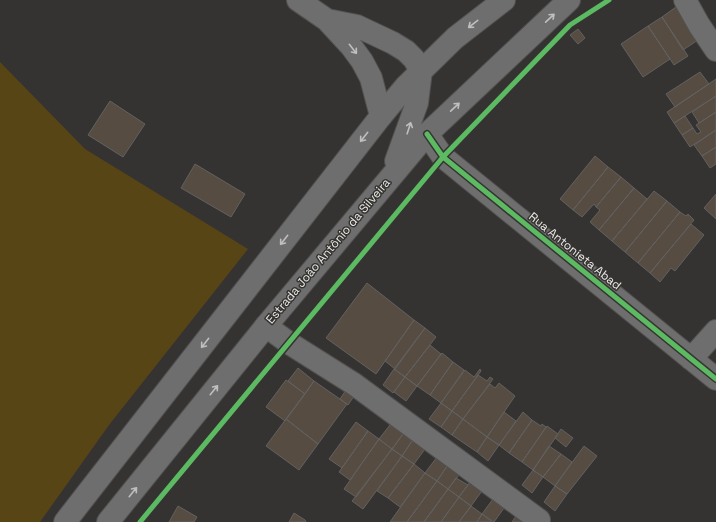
<svg xmlns="http://www.w3.org/2000/svg" width="716" height="522" font-family="'Space Grotesk',sans-serif">
<rect width="100%" height="100%" fill="#343332"/>
<path fill="#574515" d="M 0,62 L 85,149 L 248,249 L 109,425 L 40,522 L 0,522 Z"/>
<path fill="#564c42" stroke="#626161" d="M 676,7 L 698,40 L 683,50 L 662,17 Z
M 662,17 L 688,56 L 674,65 L 648,26 Z
M 648,26 L 670,59 L 643,77 L 621,44 Z
M 578,29 L 585,38 L 578,44 L 570,35 Z
M 700,72 L 709,84 L 675,107 L 666,94 Z
M 716,79 L 716,96 L 674,123 L 667,112 Z
M 716,96 L 716,112 L 699,123 L 692,112 Z
M 110,101 L 145,124 L 123,157 L 88,135 Z
M 716,112 L 716,130 L 690,147 L 682,135 L 693,128 L 697,134 L 701,132 L 696,125 Z
M 685,116 L 693,128 L 682,135 L 674,123 Z
M 716,130 L 716,147 L 702,156 L 694,145 Z
M 716,147 L 716,164 L 710,168 L 702,156 Z
M 595,156 L 608,167 L 573,210 L 560,199 Z
M 195,164 L 245,194 L 231,217 L 181,188 Z
M 608,167 L 621,177 L 596,207 L 594,204 L 582,217 L 573,210 Z
M 621,177 L 634,188 L 599,230 L 590,222 L 600,210 L 596,207 Z
M 634,188 L 647,199 L 612,241 L 599,230 Z
M 654,191 L 667,201 L 625,252 L 612,241 Z
M 716,194 L 716,219 L 704,208 Z
M 667,201 L 680,212 L 638,263 L 625,252 Z
M 680,212 L 686,216 L 688,214 L 694,220 L 650,273 L 638,263 Z
M 691,224 L 704,235 L 675,271 L 671,268 L 660,282 L 650,273 Z
M 367,283 L 414,320 L 376,374 L 326,338 Z
M 414,320 L 425,328 L 395,369 L 385,361 Z
M 425,328 L 436,337 L 405,377 L 394,369 Z
M 430,345 L 441,354 L 417,386 L 405,377 Z
M 442,353 L 453,362 L 430,395 L 417,386 Z
M 453,362 L 464,370 L 441,403 L 430,395 Z
M 298,368 L 314,381 L 305,394 L 288,381 Z
M 394,369 L 405,377 L 393,393 L 383,385 Z
M 480,369 L 481,371 L 452,411 L 441,403 L 465,370 L 474,377 Z
M 478,375 L 487,381 L 490,377 L 493,379 L 463,419 L 452,411 Z
M 405,377 L 417,386 L 406,401 L 394,392 Z
M 286,380 L 305,394 L 285,421 L 266,407 Z
M 314,381 L 347,404 L 318,444 L 286,419 Z
M 499,383 L 515,396 L 487,437 L 463,419 L 490,384 L 495,388 Z
M 346,390 L 354,396 L 348,405 L 340,399 Z
M 441,403 L 452,411 L 441,427 L 429,419 Z
M 452,411 L 463,419 L 452,435 L 441,427 Z
M 504,412 L 516,421 L 499,445 L 487,437 Z
M 523,412 L 532,420 L 509,453 L 499,445 Z
M 286,419 L 318,444 L 299,470 L 266,446 Z
M 463,419 L 487,437 L 477,452 L 452,435 Z
M 532,420 L 541,426 L 542,424 L 546,427 L 522,462 L 509,453 Z
M 356,422 L 368,431 L 342,468 L 329,459 Z
M 390,425 L 403,434 L 392,449 L 379,439 Z
M 547,426 L 558,434 L 533,470 L 522,462 Z
M 561,429 L 573,438 L 566,447 L 555,438 Z
M 368,431 L 379,439 L 350,480 L 339,472 Z
M 403,434 L 412,441 L 402,456 L 392,449 Z
M 487,437 L 499,445 L 488,461 L 477,452 Z
M 379,439 L 392,449 L 356,497 L 344,489 Z
M 412,441 L 425,449 L 414,464 L 402,456 Z
M 549,446 L 561,454 L 543,477 L 533,470 Z
M 584,446 L 597,456 L 567,494 L 555,486 Z
M 392,449 L 402,456 L 363,509 L 352,501 Z
M 561,454 L 572,462 L 555,486 L 543,477 Z
M 402,456 L 414,464 L 388,498 L 377,491 Z
M 437,457 L 448,465 L 437,481 L 425,473 Z
M 414,464 L 425,473 L 400,507 L 388,498 Z
M 447,466 L 459,475 L 448,489 L 437,481 Z
M 533,470 L 543,477 L 532,493 L 522,485 Z
M 425,473 L 437,481 L 407,522 L 390,522 Z
M 456,478 L 468,485 L 459,497 L 448,489 Z
M 437,481 L 448,489 L 424,522 L 407,522 Z
M 470,482 L 482,491 L 471,506 L 459,497 Z
M 555,486 L 567,494 L 555,511 L 544,502 Z
M 448,489 L 459,497 L 441,522 L 424,522 Z
M 459,497 L 471,506 L 459,522 L 441,522 Z
M 493,499 L 504,508 L 494,522 L 482,514 Z
M 178,506 L 197,517 L 194,522 L 169,522 Z
M 471,506 L 482,514 L 477,522 L 459,522 Z
M 294,513 L 305,520 L 306,522 L 289,522 Z
M 482,514 L 492,522 L 477,522 Z
M 516,516 L 524,522 L 512,522 Z"/>
<g fill="none" stroke-linecap="round" stroke-linejoin="round">
<g stroke="#525150" stroke-width="24">
<path id="minor" d="M 298,0 L 327,20 L 351,46 L 362,61 L 371,78 L 381,116
M 685,0 L 699,25 L 716,50
M 327,20 L 357,26 L 393,43 L 406,51 L 414,59 L 421,71
M 427,134 L 443,157 L 716,379
M 266,326 L 289,343 L 354,384 L 539,520
M 691,359 L 716,331"/>
</g>
<g stroke="#525150" stroke-width="24">
<path id="secondary" d="M 396,161 L 417,103 L 421,71
M 65,522 L 381,116 L 406,86 L 455,38 L 504,0
M 108,522 L 266,326 L 427,134 L 569,0"/>
</g>
<use href="#minor" stroke="#6f6e6e" stroke-width="22"/>
<use href="#secondary" stroke="#6f6e6e" stroke-width="22"/>
<g stroke="#353431" stroke-width="8">
<path id="cycleway" d="M 427,134 L 443,157 L 716,379
M 140,522 L 443,157 L 570,25 L 609,0"/>
</g>
<use href="#cycleway" stroke="#5cba63" stroke-width="5"/>
</g>
<defs><path id="oneway-shaft" d="M-6 0H5M1.5-3L5.5 0L1.5 3" fill="none" stroke-width="1.6" stroke-linecap="round" stroke-linejoin="round"/></defs>
<g stroke="#c0bfbd">
<use href="#oneway-shaft" transform="translate(550 18) rotate(-43)"/>
<use href="#oneway-shaft" transform="translate(473 24) rotate(142)"/>
<use href="#oneway-shaft" transform="translate(353 49) rotate(52)"/>
<use href="#oneway-shaft" transform="translate(455 107) rotate(-43)"/>
<use href="#oneway-shaft" transform="translate(409 128) rotate(-72)"/>
<use href="#oneway-shaft" transform="translate(364 137) rotate(128)"/>
<use href="#oneway-shaft" transform="translate(284 240) rotate(128)"/>
<use href="#oneway-shaft" transform="translate(205 343) rotate(128)"/>
<use href="#oneway-shaft" transform="translate(214 390) rotate(-51)"/>
<use href="#oneway-shaft" transform="translate(133 492) rotate(-51)"/>
</g>
<g text-anchor="middle" stroke-width="3" stroke-linejoin="round" paint-order="stroke">
<g font-size="12" fill="#ebeae8" stroke="#353431">
<text transform="translate(328 251) rotate(-50)" y="4">Estrada João Antônio da Silveira</text>
<text transform="translate(575 251) rotate(39)" y="4">Rua Antonieta Abad</text>
</g>
</g>
</svg>
